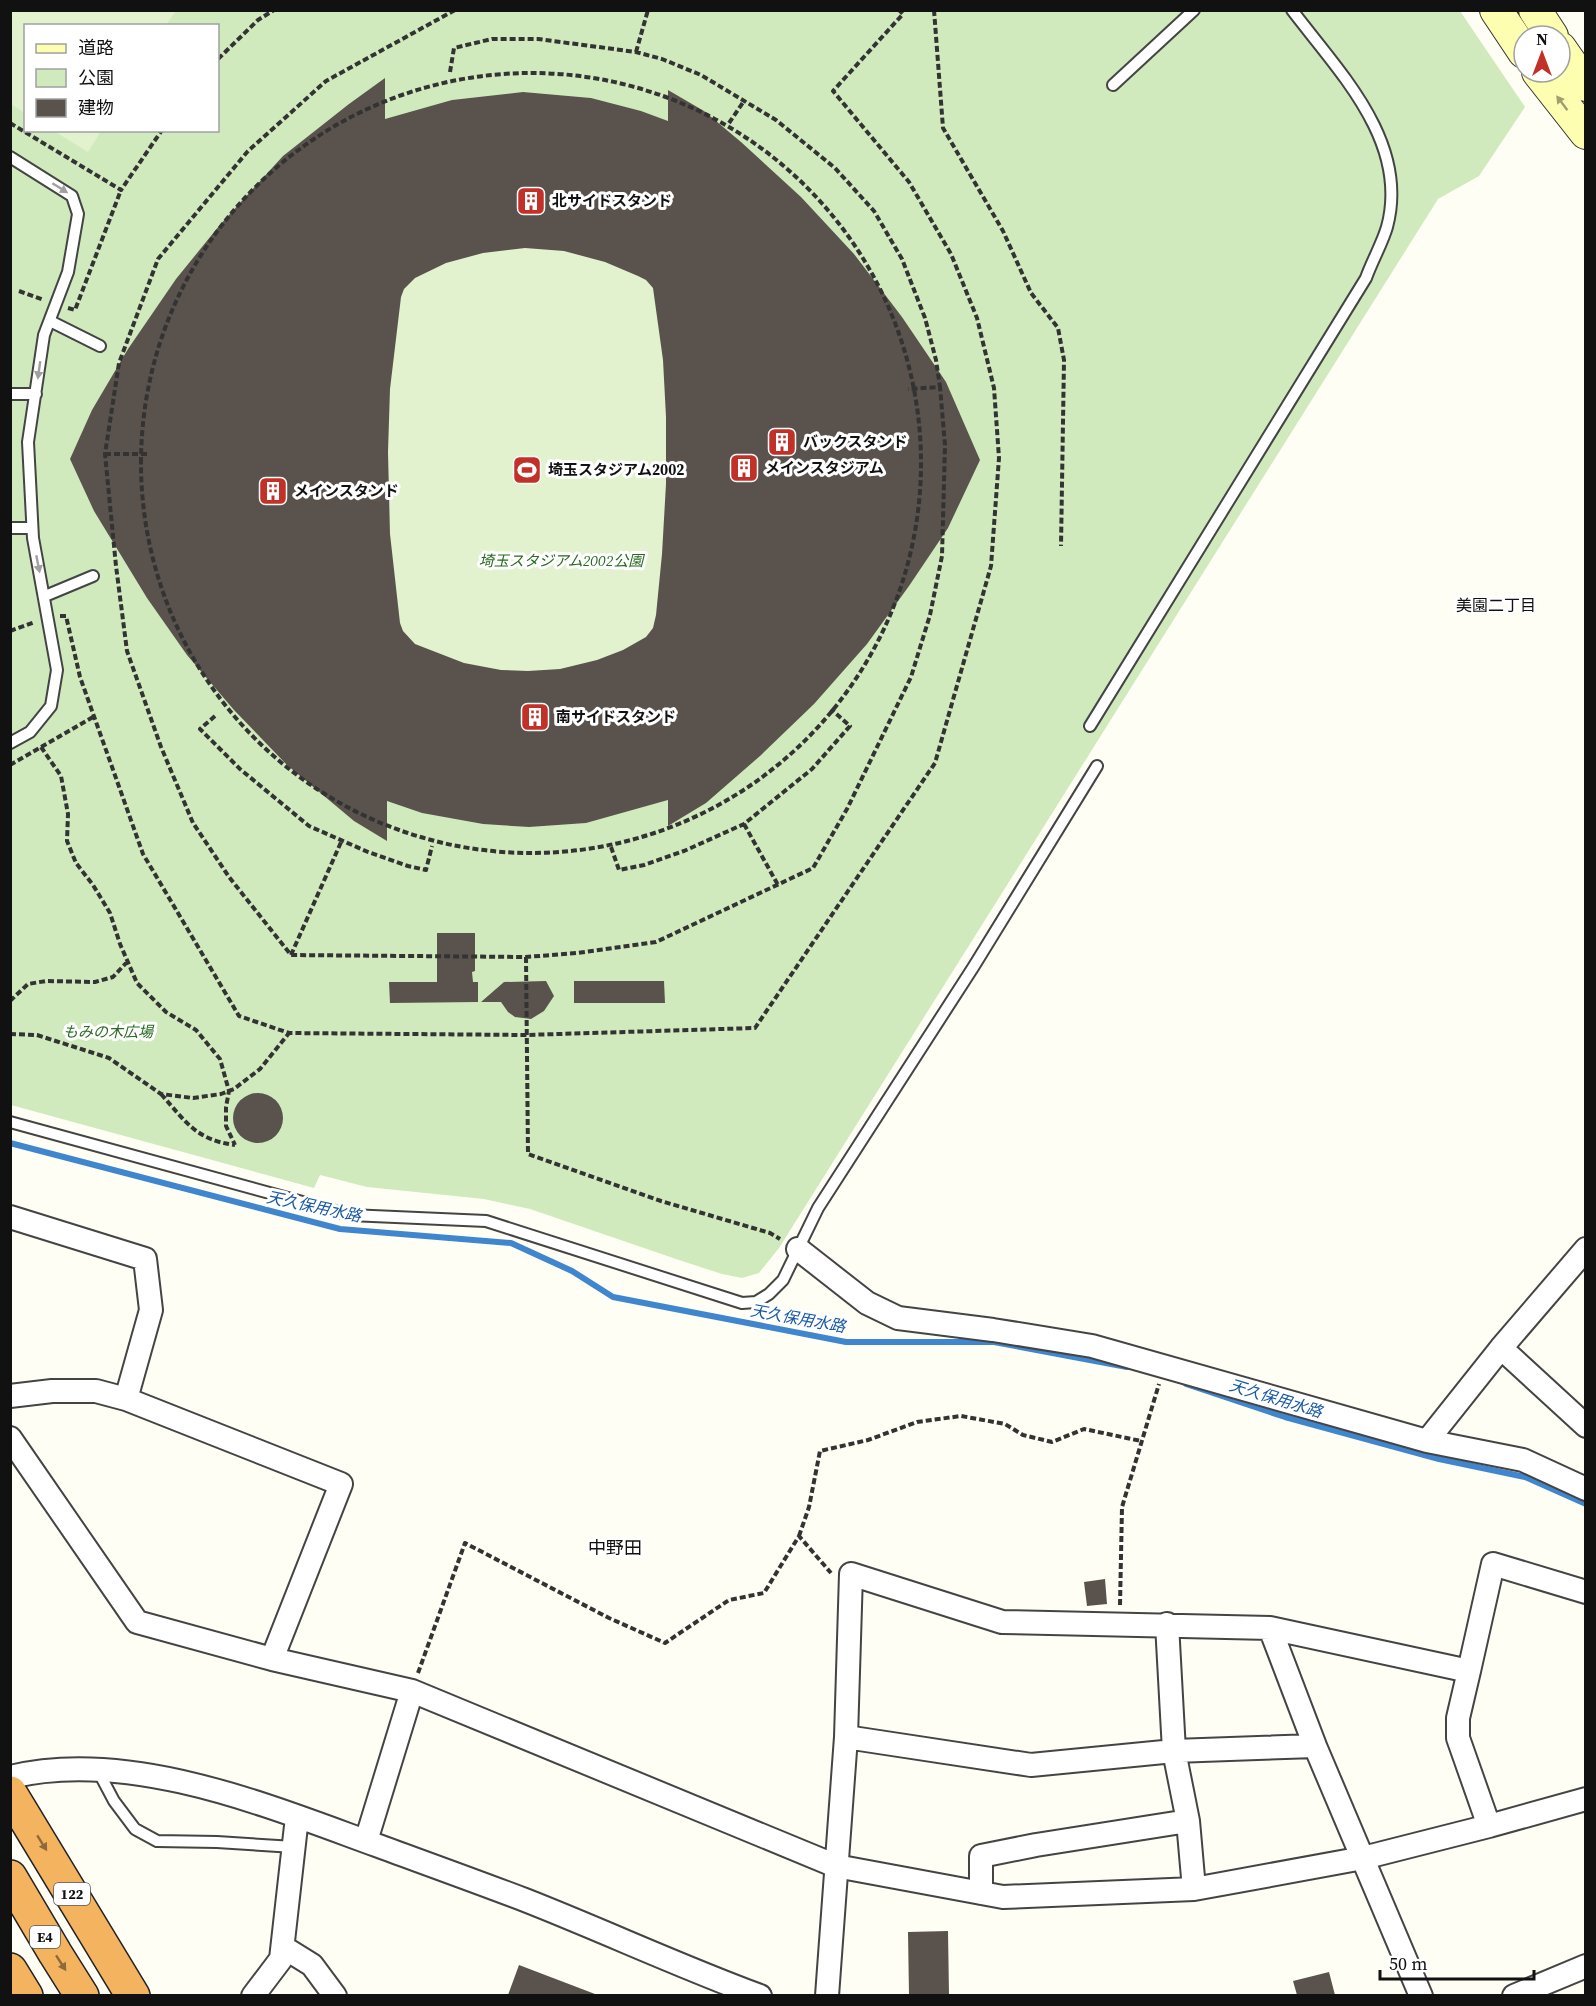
<svg xmlns="http://www.w3.org/2000/svg" width="1596" height="2006" font-family="'Source Serif 4','Noto Sans JP',serif">
<rect width="100%" height="100%" fill="#fffef4"/>
<path fill="#d0eabd" fill-rule="evenodd" d="M 10,11 L 1460,11 L 1525,107 L 1479,176 L 1438,199 L 779,1248 L 759,1273 L 742,1278 L 722,1274 L 679,1260 L 530,1209 L 484,1199 L 367,1187 L 320,1175 L 314,1188 L 11,1105 ZM 26,26 L 218,26 L 218,130 L 26,130 Z"/>
<path fill="#e2f2cf" d="M 10,11 L 11,10 L 176,11 L 166,25 L 26,26 L 25,113 L 11,104 Z
M 523,92 L 591,98 L 641,111 L 704,135 L 694,792 L 586,823 L 529,827 L 483,824 L 422,813 L 372,796 L 247,658 L 452,100 Z
M 54,131 L 101,131 L 88,152 Z"/>
<g fill="none" stroke-linecap="round" stroke-linejoin="round">
<path stroke="#4086ce" stroke-width="6" d="M 10,1143 L 340,1229 L 511,1243 L 572,1271 L 613,1297 L 846,1342 L 994,1342 L 1127,1367
M 1186,1384 L 1285,1417 L 1439,1459 L 1525,1477 L 1586,1504"/>
</g>
<path fill="#5a534d" fill-rule="evenodd" d="M 385,78 L 385,119 L 452,100 L 523,92 L 591,98 L 641,111 L 668,121 L 668,90 L 704,111 L 741,142 L 801,197 L 854,254 L 902,317 L 946,382 L 980,460 L 948,528 L 909,586 L 867,644 L 814,704 L 760,756 L 706,803 L 668,826 L 668,800 L 586,823 L 529,827 L 483,824 L 422,813 L 387,801 L 387,841 L 354,821 L 287,765 L 234,710 L 187,655 L 147,598 L 94,511 L 70,459 L 92,410 L 128,349 L 176,279 L 219,226 L 283,156 L 349,104 ZM 525,248 L 564,251 L 605,262 L 638,276 L 646,280 L 653,288 L 663,360 L 666,417 L 666,484 L 662,554 L 656,615 L 653,628 L 646,637 L 623,650 L 597,660 L 560,669 L 528,671 L 501,670 L 464,663 L 415,644 L 403,631 L 400,623 L 390,534 L 388,452 L 390,389 L 401,297 L 404,289 L 415,278 L 446,263 L 483,253 Z
M 437,933 L 475,933 L 475,971 L 472,972 L 473,982 L 478,982 L 478,1002 L 390,1003 L 389,982 L 437,982 Z
M 546,981 L 554,996 L 544,1011 L 531,1019 L 515,1017 L 508,1012 L 501,1002 L 481,1002 L 504,982 Z
M 574,981 L 664,981 L 665,1003 L 574,1003 Z
M233 1118a25 25 0 1 1 50 0a25 25 0 1 1-50 0Z
M 1105,1579 L 1107,1604 L 1087,1606 L 1084,1582 Z
M 948,1931 L 949,1995 L 909,1995 L 908,1932 Z
M 519,1965 L 595,1994 L 595,1995 L 508,1995 Z
M 1329,1972 L 1335,1995 L 1297,1995 L 1293,1981 Z"/>
<g fill="none" stroke-linecap="round" stroke-linejoin="round">
<g stroke="#444" stroke-width="14">
<path id="lane" d="M 1113,85 L 1194,10
M 10,157 L 72,196 L 78,214 L 68,272 L 44,335 L 28,442 L 33,538 L 57,670 L 51,706 L 30,732 L 10,743
M 50,321 L 100,346
M 10,394 L 36,394
M 10,528 L 32,528
M 45,596 L 93,576
M 1090,726 L 1366,278 C 1372,261 1382,244 1387,227 C 1410,142 1339,72 1292,10
M 10,1122 L 350,1215 L 486,1221 L 742,1303 L 756,1302 L 769,1294 L 783,1280 L 818,1208 L 974,966 L 1097,766
M 97,1769 L 114,1801 L 135,1829 L 157,1841 L 217,1842 L 294,1847"/>
</g>
<g stroke="#444" stroke-width="26">
<path id="street" d="M 10,1217 L 145,1259 L 151,1310 L 126,1399
M 798,1249 L 867,1303 L 898,1318 L 993,1330 L 1092,1346 L 1427,1441 L 1523,1460 L 1586,1489
M 1501,1348 L 1586,1426
M 10,1396 L 52,1391 L 96,1391 L 126,1399 L 341,1484 L 272,1659
M 10,1438 L 137,1622 L 272,1659 L 412,1691 L 836,1866 L 1003,1897 L 1194,1889 L 1363,1858 L 1489,1826 L 1586,1799
M 1427,1441 L 1501,1348 L 1586,1249
M 1167,1624 L 1174,1751 L 1188,1821 L 1194,1889
M 1270,1628 L 1315,1746 L 1421,1996
M 1469,1671 L 1493,1564 L 1586,1592
M 846,1737 L 1031,1765 L 1174,1751 L 1315,1746
M 10,1777 C 128,1748 266,1805 376,1845 C 425,1863 475,1881 525,1900 C 604,1931 681,1967 760,1996
M 366,1841 L 412,1691
M 981,1893 L 981,1856 L 1036,1845 L 1188,1821
M 283,1947 L 312,1965 L 335,1996
M 253,1996 L 281,1959 L 297,1817
M 827,1996 L 846,1737 L 851,1574 L 1002,1622 L 1270,1628 L 1469,1671 L 1458,1718 L 1458,1738 L 1489,1826
M 1514,1996 L 1586,1966"/>
</g>
<g stroke="#333" stroke-width="34">
<path id="secondary" d="M 1496,10 L 1524,52
M 1535,10 L 1552,36
M 1560,48 L 1586,85
M 1538,72 L 1586,133"/>
</g>
<g stroke="#222" stroke-width="36">
<path id="highway" d="M 10,1793 L 133,1996
M 10,1877 L 55,1953 L 82,1996
M 10,1970 L 26,1996"/>
</g>
<path stroke="#333" stroke-width="4" stroke-dasharray="6 3" stroke-linecap="butt" d="M 455,10 L 326,81 L 248,151 L 158,259 L 119,363 L 105,454 L 116,566 L 127,651 L 161,747 L 193,823 L 229,877 L 291,955 L 526,957 L 577,953 L 656,942 L 813,868 L 847,809 L 911,677 L 930,615 L 942,556 L 945,445 L 940,387
M 934,10 L 943,128 L 1003,231 L 1031,293 L 1058,328 L 1064,360 L 1061,546
M 636,52 L 648,10
M 218,59 L 258,20 L 274,10
M 450,72 L 454,48 L 492,39 L 538,39 L 636,52 L 662,59 L 701,75 L 776,120 L 835,168 L 874,211 L 902,259 L 925,318 L 936,360 L 940,387 L 908,389
M141 463a390 390 0 1 1 780 0a390 390 0 1 1-780 0Z
M 10,123 L 121,190 L 162,130
M 729,123 L 744,101
M 19,291 L 44,300
M 68,308 L 75,310 L 121,190
M 105,454 L 149,454
M 60,616 L 66,616 L 80,677 L 143,854 L 239,1016 L 289,1033 L 526,1035 L 755,1028 L 935,763 L 991,566 L 999,458 L 994,388 L 977,318 L 951,254 L 909,182 L 833,91 L 903,14 L 899,10
M 10,631 L 35,622
M 215,716 L 200,729 L 240,769 L 309,826 L 368,852 L 408,866 L 426,870 L 432,846
M 41,747 L 61,776 L 68,814 L 67,841 L 76,863 L 93,885 L 110,913 L 120,944 L 137,983 L 166,1012 L 196,1030 L 220,1059 L 229,1091 L 226,1107 L 226,1126 L 235,1145
M 10,765 L 93,717
M 744,824 L 778,885
M 611,847 L 619,870 L 644,865 L 684,851 L 744,824 L 812,769 L 850,726 L 831,709
M 291,955 L 342,840
M 526,957 L 528,1154 L 661,1201 L 770,1233 L 780,1239
M 10,1001 L 28,984 L 46,981 L 95,982 L 113,977 L 127,962
M 10,1034 L 37,1035 L 109,1058 L 161,1094 L 193,1098 L 221,1094 L 234,1089 L 260,1069 L 289,1033
M 161,1094 C 186,1122 196,1140 235,1145
M 799,1536 L 809,1507 L 820,1451 L 868,1440 L 917,1422 L 961,1416 L 1005,1424 L 1023,1435 L 1052,1442 L 1084,1429 L 1141,1441
M 1120,1605 L 1122,1507 L 1159,1384
M 418,1673 L 465,1543 L 609,1618 L 665,1643 L 729,1600 L 764,1593 L 799,1536 L 831,1573"/>
<use href="#lane" stroke="#fff" stroke-width="10"/>
<use href="#street" stroke="#fff" stroke-width="22"/>
<use href="#secondary" stroke="#fefeb0" stroke-width="32"/>
<use href="#highway" stroke="#f4b35e" stroke-width="33"/>
</g>
<defs><path id="oneway-solid" d="M-6-.8H1V-3.2L6.5 0L1 3.2V.8H-6Z" transform="scale(1.5)"/></defs>
<use fill="#9f9f70" href="#oneway-solid" transform="translate(1562 103) rotate(-127)"/>
<g fill="#a0a0a0">
<use href="#oneway-solid" transform="translate(60 188) rotate(32)"/>
<use href="#oneway-solid" transform="translate(39 370) rotate(98)"/>
<use href="#oneway-solid" transform="translate(38 564) rotate(79)"/>
</g>
<g fill="#8e6a3b">
<use href="#oneway-solid" transform="translate(42 1843) rotate(58)"/>
<use href="#oneway-solid" transform="translate(61 1963) rotate(57)"/>
</g>
<defs>
<g id="building-square" transform="scale(1.5)"><rect x="-9" y="-9" width="18" height="18" rx="4" fill="#c23127" stroke="#fff"/><path d="M-4-6H4V6H1V3H-1V6H-4ZM-2.5-4.3h1.7v1.8h-1.7ZM.8-4.3h1.7v1.8H.8ZM-2.5-1h1.7V.8h-1.7ZM.8-1h1.7V.8H.8Z" fill="#fff"/></g>
<g id="stadium-square" transform="scale(1.5)"><rect x="-9" y="-9" width="18" height="18" rx="4" fill="#c23127" stroke="#fff"/><path d="M0-5a6.5 5 0 1 0 0 10a6.5 5 0 1 0 0-10ZM-3.5-1.8h7v3.6h-7Z" fill="#fff"/></g>
</defs>
<g fill-rule="evenodd">
<use href="#building-square" x="531" y="201"/>
<use href="#building-square" x="782" y="442"/>
<use href="#building-square" x="744" y="468"/>
<use href="#stadium-square" x="527" y="470"/>
<use href="#building-square" x="273" y="491"/>
<use href="#building-square" x="535" y="717"/>
</g>
<g text-anchor="middle" stroke-width="6" stroke-linejoin="round" paint-order="stroke">
<g fill="#fff" stroke="#585858" stroke-width="1.5">
<rect x="54" y="1883" width="36" height="22" rx="4.5"/>
<rect x="30" y="1926" width="30" height="22" rx="4.5"/>
</g>
<g font-size="14" font-weight="bold" fill="#111">
<text x="72" y="1899">122</text>
<text x="45" y="1942">E4</text>
</g>
<g font-size="15" font-weight="bold" fill="#111" stroke="#fff" text-anchor="start">
<text x="552" y="206">北サイドスタンド</text>
<text x="803" y="447">バックスタンド</text>
<text x="765" y="473">メインスタジアム</text>
<text x="548" y="475">埼玉スタジアム2002</text>
<text x="294" y="496">メインスタンド</text>
<text x="556" y="722">南サイドスタンド</text>
</g>
<g font-size="15" font-style="italic" fill="#276a20" stroke="#fff">
<text x="561" y="566">埼玉スタジアム2002公園</text>
<text x="108" y="1037">もみの木広場</text>
</g>
<g font-size="16" fill="#111" stroke="#fff">
<text x="1496" y="611">美園二丁目</text>
</g>
<g font-size="16" font-style="italic" fill="#1858a4" stroke="#fff">
<text transform="translate(314 1206) rotate(12)" y="6">天久保用水路</text>
<text transform="translate(798 1318) rotate(10)" y="6">天久保用水路</text>
<text transform="translate(1276 1398) rotate(17)" y="6">天久保用水路</text>
</g>
<g font-size="18" fill="#111" stroke="#fff">
<text x="615" y="1554">中野田</text>
</g>
</g>
<rect width="1596" height="2006" fill="none" stroke="#111111" stroke-width="24"/>
<rect x="24" y="24" width="195" height="108" fill="#ffffff" stroke="#a0a0a0" stroke-width="1.5"/>
<rect x="36" y="44" width="30" height="9" fill="#fefeb0" stroke="#a0a0a0" stroke-width="1.5"/>
<text x="78" y="54" font-size="18" fill="#111111">道路</text>
<rect x="36" y="69" width="30" height="18" fill="#d0eabd" stroke="#a0a0a0" stroke-width="1.5"/>
<text x="78" y="84" font-size="18" fill="#111111">公園</text>
<rect x="36" y="99" width="30" height="18" fill="#5a534d" stroke="#a0a0a0" stroke-width="1.5"/>
<text x="78" y="114" font-size="18" fill="#111111">建物</text>
<g transform="translate(1542 54)"><circle r="28" fill="#ffffff" stroke="#a0a0a0" stroke-width="1.5"/>
<path d="M0-4.5L10 22L0 15L-10 22Z" fill="#c23127"/>
<text y="-9" font-size="16" font-weight="bold" text-anchor="middle" fill="#111111">N</text>
</g>
<path d="M1380 1970v9h154v-9" fill="none" stroke="#111111" stroke-width="3"/>
<text x="1389" y="1970" font-size="18" fill="#111111" stroke="#ffffff" stroke-width="4.5" paint-order="stroke">50 m</text>
</svg>
